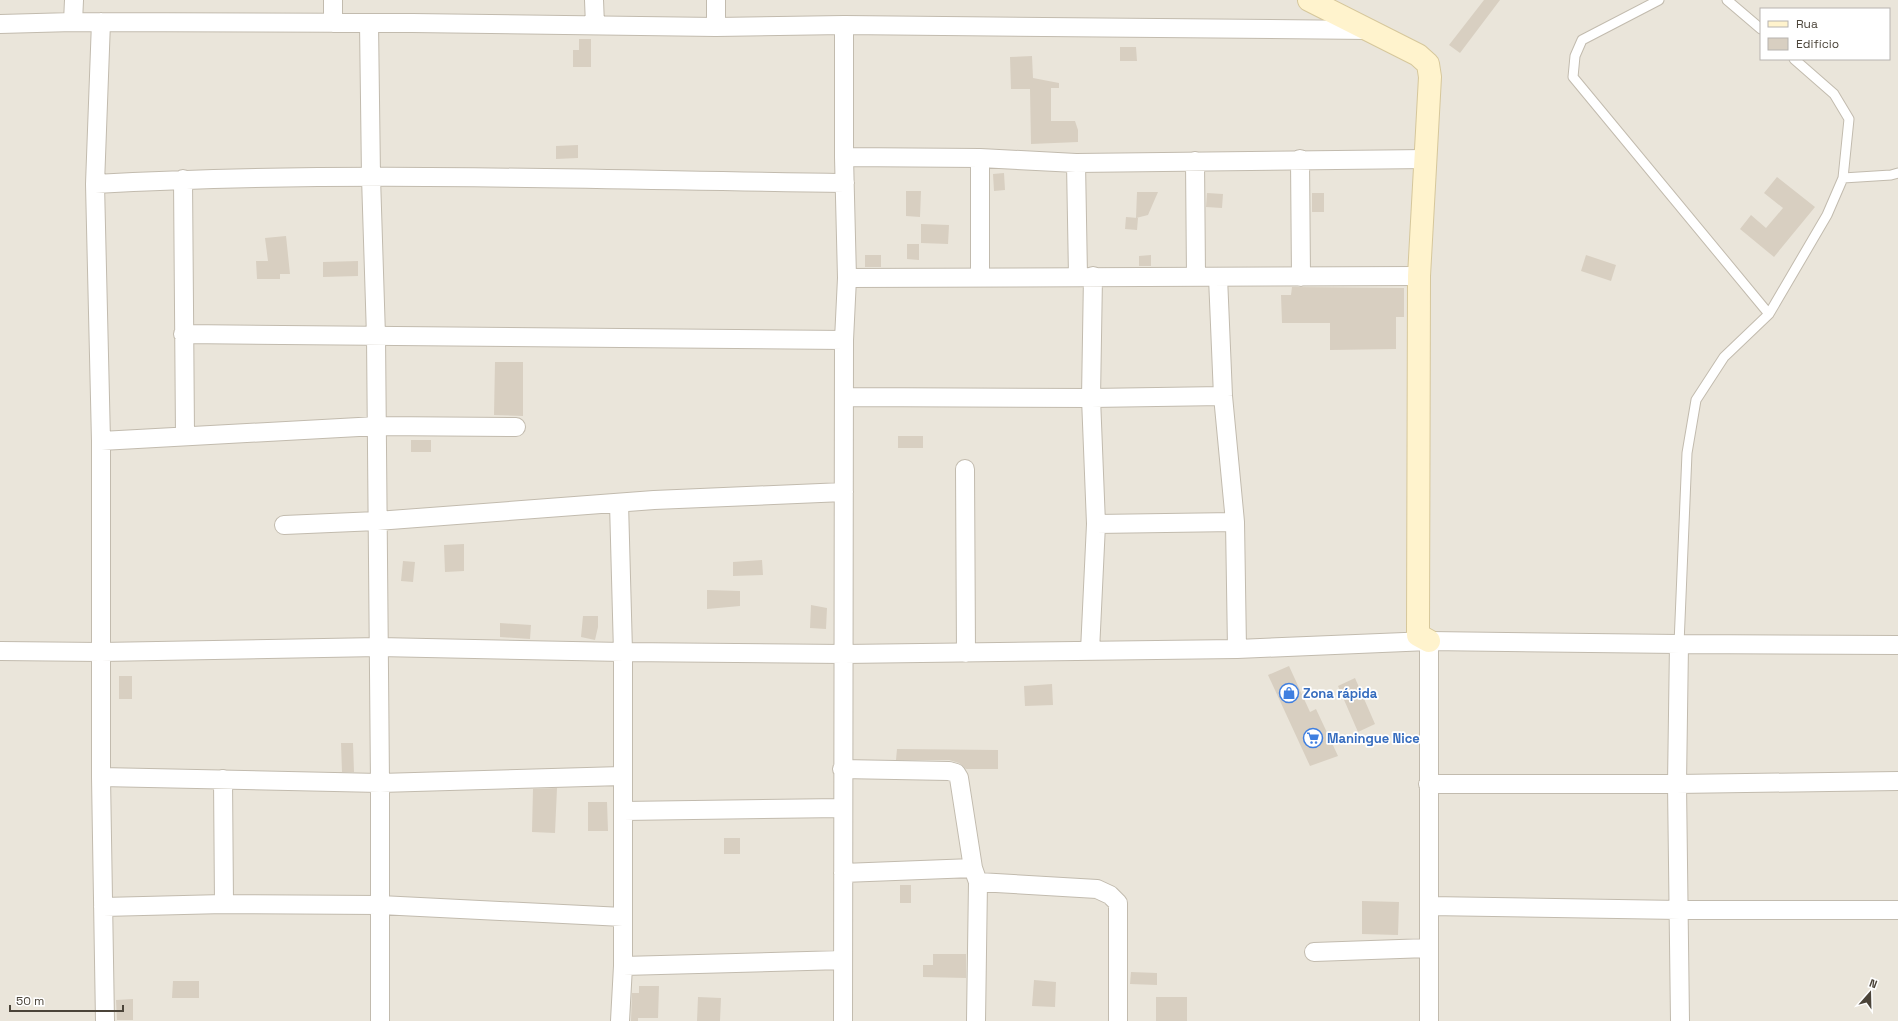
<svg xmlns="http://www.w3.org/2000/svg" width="1898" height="1021" font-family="'Space Grotesk',sans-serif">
<rect width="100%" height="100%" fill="#f6f3ec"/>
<path fill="#eae5da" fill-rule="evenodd" d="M 0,0 L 1898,0 L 1898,1021 L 0,1021 ZM 1761,9 L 1889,9 L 1889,59 L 1761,59 Z"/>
<path fill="#d8cfc1" d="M 1484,0 L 1500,0 L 1460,53 L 1449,45 Z
M 579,39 L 591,39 L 591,67 L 573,67 L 573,50 L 579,50 Z
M 1120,47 L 1136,47 L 1137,61 L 1120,61 Z
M 1032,56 L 1033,78 L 1059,83 L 1059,88 L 1051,88 L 1051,121 L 1075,121 L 1078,130 L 1078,142 L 1031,144 L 1030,89 L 1011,89 L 1010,57 Z
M 578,145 L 578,158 L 556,159 L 556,146 Z
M 1004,173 L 1005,190 L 994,191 L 993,174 Z
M 1777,177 L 1815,207 L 1774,257 L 1740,229 L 1751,215 L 1766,228 L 1783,208 L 1764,193 Z
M 906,191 L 921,191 L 920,217 L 906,216 Z
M 1137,192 L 1158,192 L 1148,215 L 1136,218 Z
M 1207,193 L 1223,194 L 1222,208 L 1206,207 Z
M 1312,193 L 1324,193 L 1324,212 L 1312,212 Z
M 1126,217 L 1138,218 L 1137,230 L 1125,229 Z
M 921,224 L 949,225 L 948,244 L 921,243 Z
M 286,236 L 290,274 L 280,274 L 280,279 L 257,279 L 256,261 L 268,261 L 265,238 Z
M 907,244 L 919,244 L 919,260 L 907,259 Z
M 865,255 L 881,255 L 881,267 L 865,267 Z
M 1151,255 L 1151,266 L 1139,266 L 1139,256 Z
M 1586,255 L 1616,265 L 1611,281 L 1581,271 Z
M 358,261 L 358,276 L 323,277 L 323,262 Z
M 1292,287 L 1404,288 L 1404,317 L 1396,317 L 1396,349 L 1330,350 L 1330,323 L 1282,323 L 1281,295 L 1291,295 Z
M 495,362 L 523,362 L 523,416 L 494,415 Z
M 898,436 L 923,436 L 923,448 L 898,448 Z
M 411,440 L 431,440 L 431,452 L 411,452 Z
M 464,544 L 464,571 L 445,572 L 444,545 Z
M 762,560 L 763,575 L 733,576 L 733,562 Z
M 403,561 L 415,562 L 413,582 L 401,581 Z
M 707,590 L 740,591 L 740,606 L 707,609 Z
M 811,605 L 827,608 L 826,629 L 810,628 Z
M 583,616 L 598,616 L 598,627 L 595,640 L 581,637 Z
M 500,623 L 531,625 L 530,639 L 500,637 Z
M 1289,666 L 1310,712 L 1316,709 L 1338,756 L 1310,766 L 1268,675 Z
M 119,676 L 132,676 L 132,699 L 119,699 Z
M 1355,678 L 1375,724 L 1358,732 L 1338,686 Z
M 1052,684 L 1053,705 L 1025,706 L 1024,686 Z
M 341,743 L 353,743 L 354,772 L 342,772 Z
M 897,749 L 998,750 L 998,769 L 966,769 L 959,763 L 949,760 L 896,760 Z
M 557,788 L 555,833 L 532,832 L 533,789 Z
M 588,802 L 607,802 L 608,831 L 588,831 Z
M 724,838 L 740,838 L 740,854 L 724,854 Z
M 900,885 L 911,885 L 911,903 L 900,903 Z
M 1362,901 L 1399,902 L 1398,935 L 1362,934 Z
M 933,954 L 966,954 L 966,978 L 923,977 L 923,965 L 933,965 Z
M 1131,972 L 1157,973 L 1157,985 L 1130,984 Z
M 1034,980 L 1056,982 L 1055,1007 L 1032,1006 Z
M 173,981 L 199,981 L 199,998 L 172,998 Z
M 639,986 L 659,986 L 658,1018 L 638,1018 L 638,1021 L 631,1021 L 632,993 L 639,993 Z
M 698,997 L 721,998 L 720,1021 L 697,1021 Z
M 1156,997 L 1187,997 L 1187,1021 L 1156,1021 Z
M 133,999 L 133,1020 L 117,1020 L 116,1000 Z"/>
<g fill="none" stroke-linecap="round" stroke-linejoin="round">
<g stroke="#c2bbae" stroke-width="11">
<path id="lane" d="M 1659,0 L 1582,40 L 1575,56 L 1573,77 L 1769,314
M 1727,0 L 1761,29
M 1843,178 L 1891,175 L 1898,173
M 1679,644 L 1687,453 L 1696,400 L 1724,357 L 1769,314 L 1827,215 L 1843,178 L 1849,119 L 1834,94 L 1794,59"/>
</g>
<g stroke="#c2bbae" stroke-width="20">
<path id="street" d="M 594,0 L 595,25
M 73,22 L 74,0
M 101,22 L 95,184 L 101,441 L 101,777 L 105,1021
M 333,23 L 333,0
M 369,23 L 371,177 L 376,336 L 380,783 L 380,1021
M 0,24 L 73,22 L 412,23 L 716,27 L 844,25 L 1369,30
M 716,27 L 716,0
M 844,157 L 980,158 L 1076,163 L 1426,159
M 1300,159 L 1301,277
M 1195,161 L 1196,276
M 1076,163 L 1078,276
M 183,179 L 185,435
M 95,184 C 344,170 595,180 845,183
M 980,277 L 980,158
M 1218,277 L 1223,396 L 1235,522 L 1237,649
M 847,278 L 1419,276
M 183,334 L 844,340
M 845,397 L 1091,398 L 1223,396
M 101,441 L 377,426 L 516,427
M 965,469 L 966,653
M 619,503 L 623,652 L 623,966 L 620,1021
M 1096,524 L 1235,522
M 284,525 L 377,521 L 654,500 L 844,492
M 1429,641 L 1429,1021
M 1679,644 L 1677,784 L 1680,1021
M 0,651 L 101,652 L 379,647 L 623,652 L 844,654 L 1237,649 L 1429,641 L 1679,644 L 1898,645
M 1090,651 L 1096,524 L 1091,398 L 1093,276
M 842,769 L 949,771 L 956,773 L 959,778 L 973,868
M 101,777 L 380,783 L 622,776
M 223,779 L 224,904
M 1428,784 L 1677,784 L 1898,781
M 623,811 L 842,808
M 843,873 L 973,868 L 978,882 L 1097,889 L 1110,895 L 1118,903 L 1118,1021
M 1429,906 L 1680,910 L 1898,910
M 103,907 L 224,904 L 380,905 L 623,917
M 1314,952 L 1428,948
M 623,966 L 843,960
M 843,1021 L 844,340 L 847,278 L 844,157 L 844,25
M 976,1021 L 978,882"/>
</g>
<g stroke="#d6c79b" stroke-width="24">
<path id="secondary" d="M 1309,0 L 1418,55 L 1428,64 L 1430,77 L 1419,276 L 1418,635 L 1429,641"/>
</g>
<use href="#lane" stroke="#fff" stroke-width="9"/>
<use href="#street" stroke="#fff" stroke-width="18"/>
<use href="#secondary" stroke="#fff3cd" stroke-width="22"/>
</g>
<defs>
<g id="shop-ring" transform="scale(1)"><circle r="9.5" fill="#fff" stroke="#3f7fe0" stroke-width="1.5"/><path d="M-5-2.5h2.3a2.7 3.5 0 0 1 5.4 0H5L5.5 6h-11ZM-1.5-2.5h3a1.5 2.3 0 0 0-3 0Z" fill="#3f7fe0"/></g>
<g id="supermarket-ring" transform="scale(1)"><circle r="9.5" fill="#fff" stroke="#3f7fe0" stroke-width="1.5"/><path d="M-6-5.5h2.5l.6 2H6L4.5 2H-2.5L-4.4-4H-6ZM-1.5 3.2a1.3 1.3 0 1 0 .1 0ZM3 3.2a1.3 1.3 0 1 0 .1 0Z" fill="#3f7fe0"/></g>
</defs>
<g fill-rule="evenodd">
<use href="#shop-ring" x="1289" y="693"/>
<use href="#supermarket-ring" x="1313" y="738"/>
</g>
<g text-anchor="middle" stroke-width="3.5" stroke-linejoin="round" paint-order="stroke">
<g font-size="13" font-weight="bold" fill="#366cbe" stroke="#fff" text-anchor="start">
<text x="1303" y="698">Zona rápida</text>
<text x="1327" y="743">Maningue Nice</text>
</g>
</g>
<rect x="1760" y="8" width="130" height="52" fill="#ffffff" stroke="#b7b4b0"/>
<rect x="1768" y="21" width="20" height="6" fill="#fff3cd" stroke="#b7b4b0"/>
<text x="1796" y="28" font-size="12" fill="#4b4439">Rua</text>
<rect x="1768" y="38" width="20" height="12" fill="#d8cfc1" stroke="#b7b4b0"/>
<text x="1796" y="48" font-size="12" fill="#4b4439">Edifício</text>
<g transform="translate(1870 993) rotate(20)" stroke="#ffffff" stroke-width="3" paint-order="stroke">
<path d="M0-3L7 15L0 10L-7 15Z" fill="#4b4439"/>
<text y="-6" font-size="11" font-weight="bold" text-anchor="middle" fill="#4b4439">N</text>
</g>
<path d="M10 1005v6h113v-6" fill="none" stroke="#4b4439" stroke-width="2"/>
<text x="16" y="1005" font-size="12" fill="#4b4439" stroke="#ffffff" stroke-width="3" paint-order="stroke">50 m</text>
</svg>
